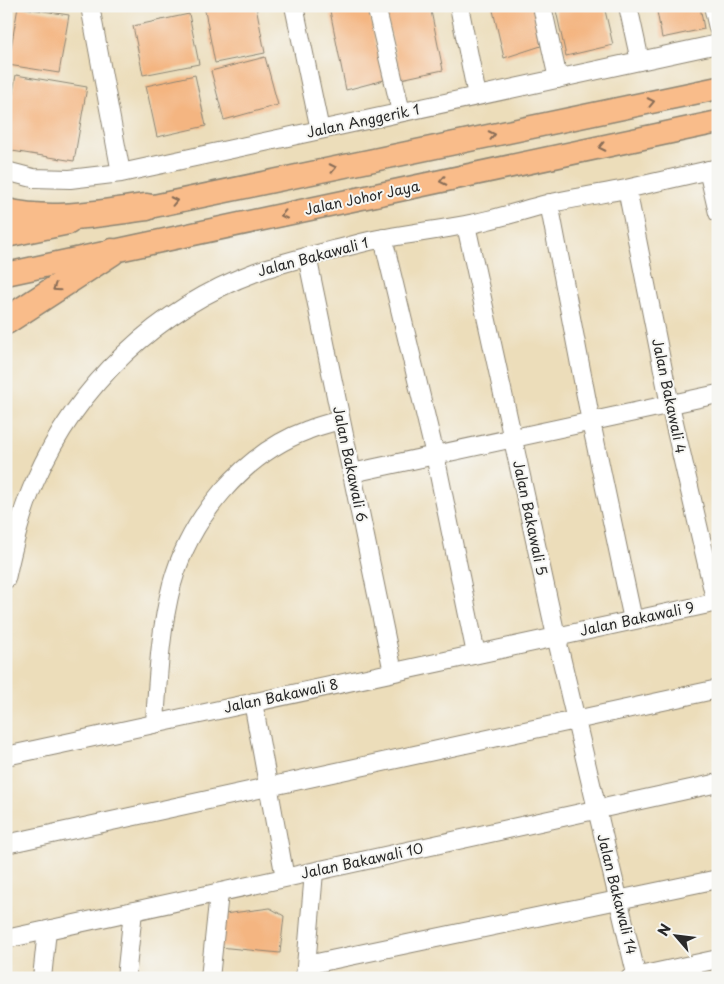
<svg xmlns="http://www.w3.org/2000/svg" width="724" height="984" font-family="'Playpen Sans',sans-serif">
<rect width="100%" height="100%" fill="#f6f6f2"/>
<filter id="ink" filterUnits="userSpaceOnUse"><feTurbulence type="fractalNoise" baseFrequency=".02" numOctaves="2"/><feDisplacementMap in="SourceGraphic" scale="10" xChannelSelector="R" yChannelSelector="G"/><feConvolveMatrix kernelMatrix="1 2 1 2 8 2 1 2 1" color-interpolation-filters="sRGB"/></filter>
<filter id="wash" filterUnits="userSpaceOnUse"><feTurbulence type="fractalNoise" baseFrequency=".0096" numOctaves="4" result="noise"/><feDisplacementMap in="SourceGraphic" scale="20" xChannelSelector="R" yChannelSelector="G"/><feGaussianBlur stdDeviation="1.12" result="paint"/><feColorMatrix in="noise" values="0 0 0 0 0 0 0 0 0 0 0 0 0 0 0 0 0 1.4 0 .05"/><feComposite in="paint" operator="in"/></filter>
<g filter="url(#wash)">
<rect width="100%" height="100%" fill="#ecddba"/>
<g id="blocks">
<path fill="#f4b581" d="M 6,6 L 13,6 L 14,8 L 6,14 Z
M 204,6 L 256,6 L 265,53 L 215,63 Z
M 329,6 L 368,6 L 384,80 L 346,90 Z
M 384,6 L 430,6 L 443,70 L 401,79 Z
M 492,6 L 533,6 L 541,46 L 504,58 Z
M 555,6 L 604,6 L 613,45 L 566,56 Z
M 656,6 L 700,6 L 704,29 L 662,38 Z
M 18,7 L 69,15 L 59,73 L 8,65 Z
M 189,14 L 199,64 L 143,75 L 133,26 Z
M 265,57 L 278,105 L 224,120 L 211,71 Z
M 16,75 L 87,87 L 74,161 L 6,150 L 6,131 Z
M 195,75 L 206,126 L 157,137 L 146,86 Z
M 270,908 L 284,916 L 280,953 L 219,947 L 224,914 Z"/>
</g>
</g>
<g filter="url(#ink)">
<use href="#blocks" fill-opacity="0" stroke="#8c8472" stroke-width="1"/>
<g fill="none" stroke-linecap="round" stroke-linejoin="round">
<g stroke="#8c8472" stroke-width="20">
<path id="minor" d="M 90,6 L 121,173
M 294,6 L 320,130
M 376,6 L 401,112
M 459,6 L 477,96
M 542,6 L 558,79
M 628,6 L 640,61
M 713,6 L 718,28
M 708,170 L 718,213
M 6,171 L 33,178 L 70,179 L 121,173 L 718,44
M 627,189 L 670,405 L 716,603
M 549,203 L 591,422 L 633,620
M 466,225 L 556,636 L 637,978
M 383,238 L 435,455 L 476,654
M 307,256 L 393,672
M 352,473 L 718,394
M 6,579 C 13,546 21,512 35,481 C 77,385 158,308 256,272 C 283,262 310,256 338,249 C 354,245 370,240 386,238 C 412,233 439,230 465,225 C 493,220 520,211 547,204 C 573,198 600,194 626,189 C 657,182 687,175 718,168
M 253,702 L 285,878
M 155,723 C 158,676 160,630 172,584 C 190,518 243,454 308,430 C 318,426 330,423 340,420
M 6,756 L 718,602
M 6,844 L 718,689
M 6,939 L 718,783
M 307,965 L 718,879
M 42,978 L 47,930
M 126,978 L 133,911
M 210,978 L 219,893
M 305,978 L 314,872
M 630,978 L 718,959"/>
</g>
<g stroke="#8c8472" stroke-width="25">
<path id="major" d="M 130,211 L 718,88
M 6,236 L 69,223
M 6,274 L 718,122"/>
</g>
<g stroke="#8c8472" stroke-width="29">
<path id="highway" d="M 6,212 C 54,223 99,213 147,207
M 6,321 L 112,252"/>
</g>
<use href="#minor" stroke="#fff" stroke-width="18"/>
<use href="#major" stroke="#f9bc8a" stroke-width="22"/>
<use href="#highway" stroke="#f9bc8a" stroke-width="26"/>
</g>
<defs><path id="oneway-chevron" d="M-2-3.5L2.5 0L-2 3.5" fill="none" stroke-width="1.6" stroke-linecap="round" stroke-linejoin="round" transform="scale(1.25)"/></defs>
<g stroke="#886c56">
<use href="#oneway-chevron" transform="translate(651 102) rotate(-12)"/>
<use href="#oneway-chevron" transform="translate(492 135) rotate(-12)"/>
<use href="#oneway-chevron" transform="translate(602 147) rotate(168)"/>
<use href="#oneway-chevron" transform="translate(333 168) rotate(-12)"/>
<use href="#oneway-chevron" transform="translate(443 181) rotate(168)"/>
<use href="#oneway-chevron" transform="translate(174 201) rotate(-12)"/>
<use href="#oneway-chevron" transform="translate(284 215) rotate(168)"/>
<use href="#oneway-chevron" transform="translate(56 288) rotate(147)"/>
</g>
</g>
<g text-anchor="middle" stroke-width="4" stroke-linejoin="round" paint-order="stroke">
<g font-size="14" fill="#2b2b2b" stroke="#f6f6f2">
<text transform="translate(363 121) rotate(-12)" y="5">Jalan Anggerik 1</text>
<text transform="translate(362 198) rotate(-12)" y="5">Jalan Johor Jaya</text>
<text transform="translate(313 257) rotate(-15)" y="5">Jalan Bakawali 1</text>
<text transform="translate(669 396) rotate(78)" y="5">Jalan Bakawali 4</text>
<text transform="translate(350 464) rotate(78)" y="5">Jalan Bakawali 6</text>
<text transform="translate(530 518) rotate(78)" y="5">Jalan Bakawali 5</text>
<text transform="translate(637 619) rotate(-12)" y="5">Jalan Bakawali 9</text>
<text transform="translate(281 696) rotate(-12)" y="5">Jalan Bakawali 8</text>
<text transform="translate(362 861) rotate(-12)" y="5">Jalan Bakawali 10</text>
<text transform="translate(617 894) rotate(76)" y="5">Jalan Bakawali 14</text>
</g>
</g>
<rect width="724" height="984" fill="none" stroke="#f6f6f2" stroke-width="25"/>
<g transform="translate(676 936) rotate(298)" stroke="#f6f6f2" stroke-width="4" paint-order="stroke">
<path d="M0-4L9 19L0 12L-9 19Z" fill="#2b2b2b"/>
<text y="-8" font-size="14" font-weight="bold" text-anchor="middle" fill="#2b2b2b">N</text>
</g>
</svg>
